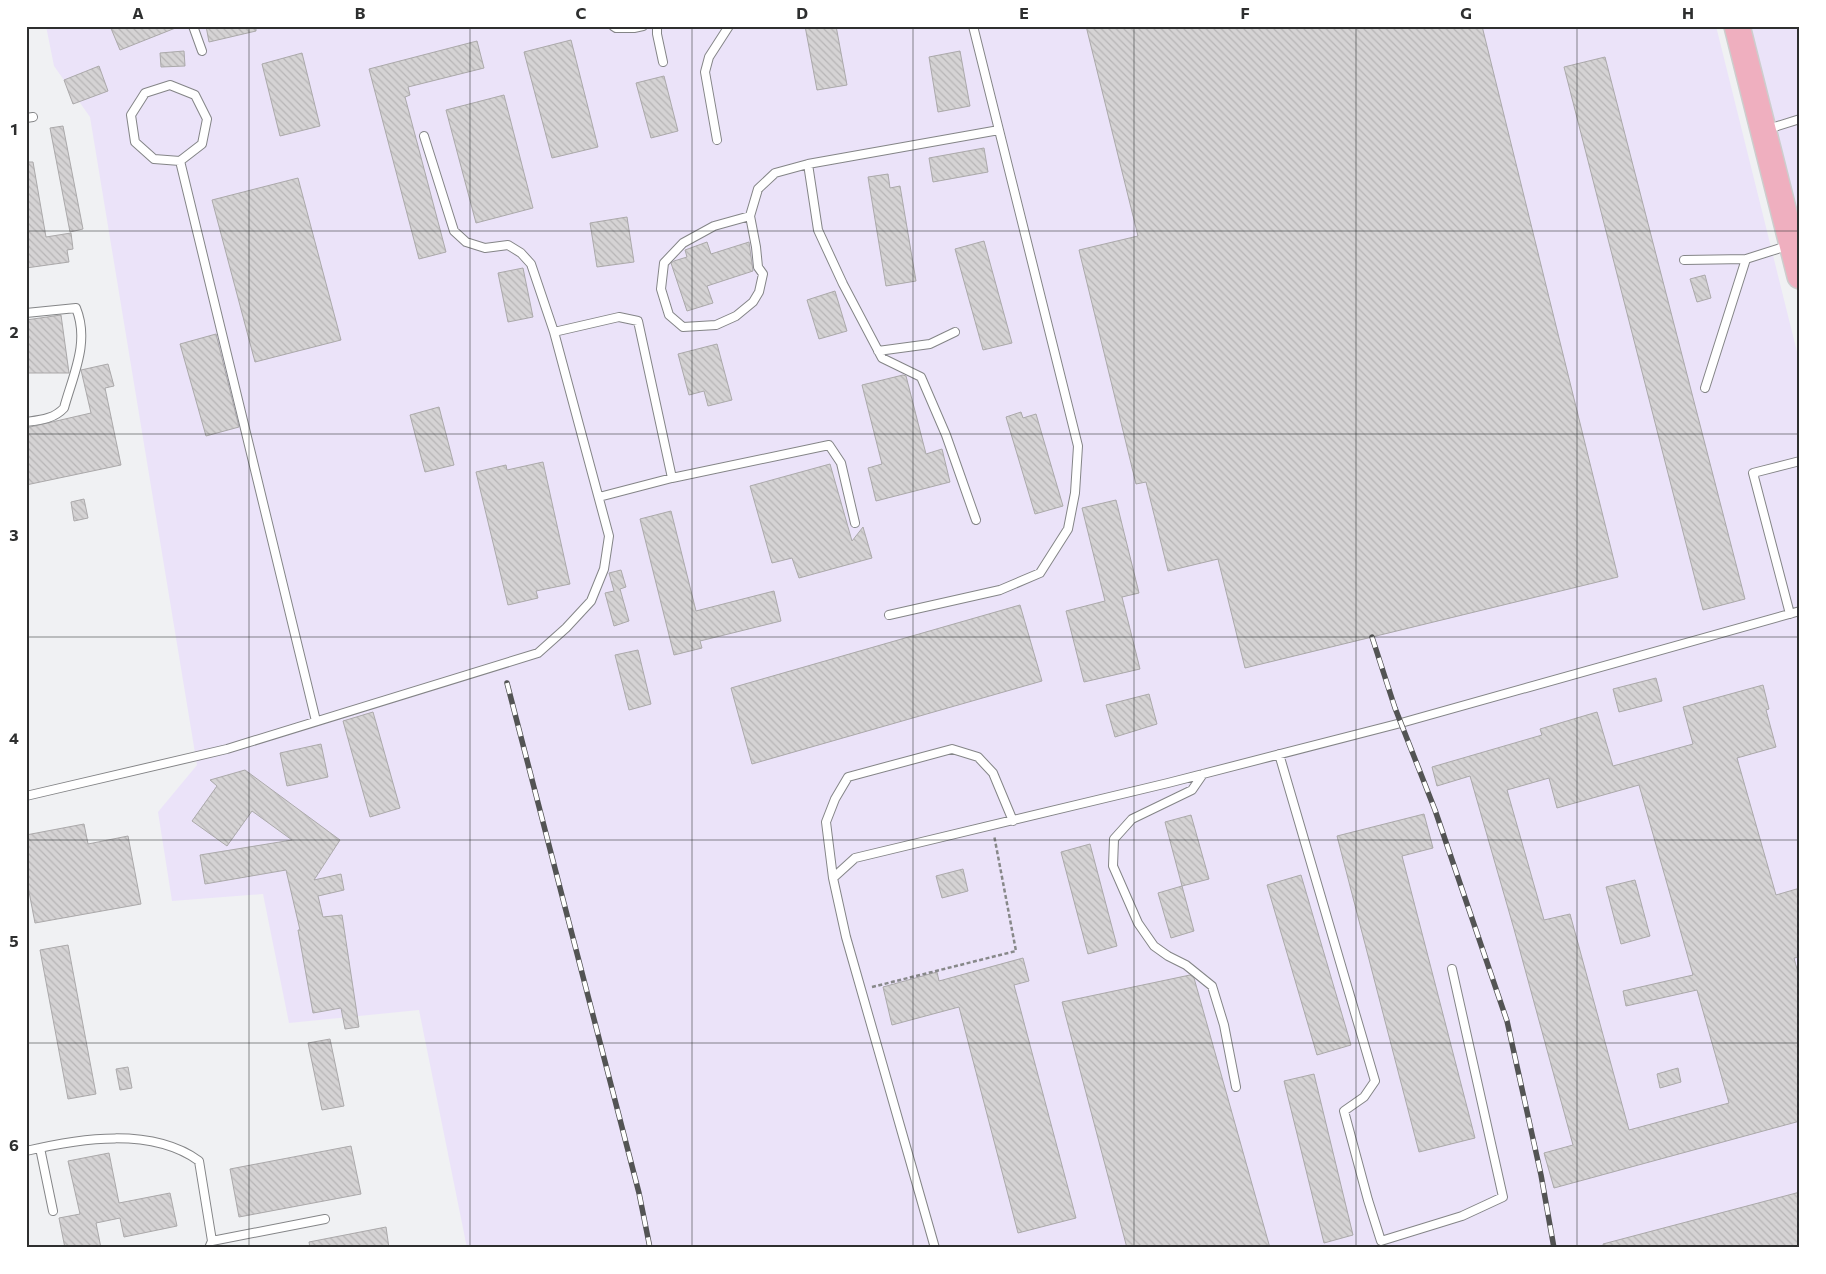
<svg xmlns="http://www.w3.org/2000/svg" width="1826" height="1274" font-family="Commissioner,sans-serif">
<defs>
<pattern id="building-back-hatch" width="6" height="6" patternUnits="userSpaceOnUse" patternTransform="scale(1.25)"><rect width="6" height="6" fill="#d5d3d4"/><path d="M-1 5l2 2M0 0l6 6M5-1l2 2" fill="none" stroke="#b7b5b6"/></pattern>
</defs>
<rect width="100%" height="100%" fill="#f0f1f3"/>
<path fill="#ebe3f9" d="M 46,26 L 1716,26 L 1800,364 L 1800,1248 L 467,1248 L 419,1010 L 289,1023 L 263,894 L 172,901 L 158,812 L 197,765 L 90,117 L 54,66 Z
M 1749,26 L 1800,26 L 1800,219 Z"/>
<path fill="url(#building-back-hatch)" stroke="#aba9aa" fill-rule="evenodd" d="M 110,26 L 178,26 L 178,27 L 120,50 Z
M 206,26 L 256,26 L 256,31 L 209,42 Z
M 805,26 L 836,26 L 847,85 L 817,90 Z
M 1086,26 L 1482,26 L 1618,577 L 1245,668 L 1218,559 L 1168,571 L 1146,482 L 1136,484 L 1079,250 L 1138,236 Z
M 571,40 L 598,147 L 552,158 L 524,52 Z
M 477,41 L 484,68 L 408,87 L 410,95 L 405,97 L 446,252 L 419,259 L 369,69 Z
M 184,51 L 185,66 L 161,67 L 160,53 Z
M 960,51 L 970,106 L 938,112 L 929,57 Z
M 302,53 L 320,126 L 280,136 L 262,64 Z
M 1605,57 L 1745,599 L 1703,610 L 1564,67 Z
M 99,66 L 108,91 L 73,104 L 64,80 Z
M 664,76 L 678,131 L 651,138 L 636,83 Z
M 504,95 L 533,208 L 476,223 L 446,110 Z
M 63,126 L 83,229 L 70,232 L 50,128 Z
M 984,148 L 988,172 L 933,182 L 929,158 Z
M 26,162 L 33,162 L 46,237 L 71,233 L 73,249 L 67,250 L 69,262 L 26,268 Z
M 888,174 L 890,188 L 900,186 L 916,281 L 886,286 L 868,177 Z
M 298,178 L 341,340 L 255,362 L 212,200 Z
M 627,217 L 634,262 L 597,267 L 590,223 Z
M 984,241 L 1012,343 L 983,350 L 955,249 Z
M 707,242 L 711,254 L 749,242 L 753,271 L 707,286 L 713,303 L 687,311 L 671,263 L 674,261 L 687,257 L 685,250 Z
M 523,268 L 533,317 L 508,322 L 498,273 Z
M 1705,275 L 1711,298 L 1697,302 L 1690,279 Z
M 835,291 L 847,331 L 819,339 L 807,300 Z
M 61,315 L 69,373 L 26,373 L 26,320 Z
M 216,334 L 239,427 L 206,436 L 180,344 Z
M 717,344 L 732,400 L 708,406 L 704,391 L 689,395 L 678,354 Z
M 108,364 L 114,386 L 105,388 L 121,465 L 26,485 L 26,428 L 91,413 L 81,370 Z
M 903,375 L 906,376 L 926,454 L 942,449 L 950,482 L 876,501 L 868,468 L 882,464 L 862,385 Z
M 439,407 L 454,465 L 425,472 L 410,415 Z
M 1021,412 L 1023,418 L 1036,414 L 1063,506 L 1035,514 L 1006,417 Z
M 543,462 L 570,584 L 536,591 L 538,598 L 508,605 L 476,472 L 506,465 L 507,470 Z
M 830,464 L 852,541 L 863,527 L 872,558 L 799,578 L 792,558 L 772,563 L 750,486 Z
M 84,499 L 88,518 L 74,521 L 71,502 Z
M 1116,500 L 1139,593 L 1122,597 L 1140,669 L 1084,682 L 1066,611 L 1105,601 L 1082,508 Z
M 671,511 L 696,611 L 774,591 L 781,621 L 700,641 L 702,648 L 674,655 L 640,519 Z
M 621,570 L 626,587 L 620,589 L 629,621 L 614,626 L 605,593 L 614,591 L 609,573 Z
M 1020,605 L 1042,681 L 752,764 L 731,688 Z
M 638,650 L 651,704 L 629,710 L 615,655 Z
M 1656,678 L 1662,701 L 1619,712 L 1613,689 Z
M 1763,685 L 1769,709 L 1766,710 L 1776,747 L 1737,758 L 1776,895 L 1800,888 L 1800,957 L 1794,958 L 1800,980 L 1800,1121 L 1554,1188 L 1544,1153 L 1573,1145 L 1514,929 L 1470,776 L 1437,786 L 1432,767 L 1542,735 L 1540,729 L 1597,712 L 1613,766 L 1693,744 L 1683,707 ZM 1549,778 L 1557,808 L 1639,785 L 1693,975 L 1623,991 L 1626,1006 L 1697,990 L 1729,1103 L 1629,1130 L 1570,914 L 1544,920 L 1507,790 Z
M 1149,694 L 1157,724 L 1115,737 L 1106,705 Z
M 373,712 L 400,808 L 370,817 L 343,721 Z
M 321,744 L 328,777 L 287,786 L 280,753 Z
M 245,770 L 340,840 L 314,880 L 341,874 L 344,890 L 318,896 L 323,917 L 342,915 L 359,1027 L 345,1029 L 341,1008 L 313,1013 L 298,930 L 300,930 L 286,870 L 205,884 L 200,855 L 292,840 L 252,811 L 227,846 L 192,821 L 217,786 L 210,780 Z
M 1424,814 L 1433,848 L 1402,856 L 1475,1138 L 1419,1152 L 1337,836 Z
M 1191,815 L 1209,879 L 1182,886 L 1165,822 Z
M 84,824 L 88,844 L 128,836 L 141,904 L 35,923 L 26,876 L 26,835 Z
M 1090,844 L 1117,946 L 1088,954 L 1061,852 Z
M 963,869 L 968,891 L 942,898 L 936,876 Z
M 1301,875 L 1351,1045 L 1317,1055 L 1267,885 Z
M 1635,880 L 1650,936 L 1621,944 L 1606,887 Z
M 1182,886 L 1194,931 L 1171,938 L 1158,893 Z
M 68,945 L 96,1094 L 68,1099 L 40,950 Z
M 1023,958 L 1029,981 L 1014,985 L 1076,1218 L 1018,1233 L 959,1007 L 892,1025 L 883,987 L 937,972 L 939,981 Z
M 1190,975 L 1194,978 L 1270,1248 L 1127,1248 L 1062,1002 Z
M 330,1039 L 344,1106 L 322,1110 L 308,1043 Z
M 128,1067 L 132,1088 L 120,1090 L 116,1069 Z
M 1678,1068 L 1681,1082 L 1660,1088 L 1657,1074 Z
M 1314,1074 L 1353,1235 L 1324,1243 L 1284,1081 Z
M 351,1146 L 361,1194 L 239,1217 L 230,1169 Z
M 109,1153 L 119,1203 L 170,1193 L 177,1226 L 124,1237 L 120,1218 L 96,1223 L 101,1248 L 65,1248 L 59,1218 L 80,1214 L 68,1161 Z
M 1800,1192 L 1800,1248 L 1604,1248 L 1603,1244 Z
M 386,1227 L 389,1248 L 310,1248 L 309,1242 Z"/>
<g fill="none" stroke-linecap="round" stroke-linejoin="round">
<g stroke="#848587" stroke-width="10">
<path id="lane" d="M 193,26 L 202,51
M 613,26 L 616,28 L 634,28 L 643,26
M 657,26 L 657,34 L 663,62
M 170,85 L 195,95 L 207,119 L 202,144 L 180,161 L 154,159 L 135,142 L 131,115 L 145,93 Z
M 26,118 L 33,117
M 1768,129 L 1800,119
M 717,140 L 705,72 L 709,57 L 729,26
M 180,161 L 316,721
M 808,164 L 818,230 L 843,284 L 882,358 L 921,377 L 946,435 L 976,520
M 750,216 L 714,226 L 683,243 L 664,263 L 661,289 L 669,315 L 683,327 L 716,325 L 736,316 L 753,302 L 759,292 L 763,274 L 758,267 L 756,247 L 750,216 L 758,189 L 775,173 L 808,164 L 999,130
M 1684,260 L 1746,259 L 1790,245
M 26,313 L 76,308 C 90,342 73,375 64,408 C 54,419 40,420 26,422
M 554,332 L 619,317 L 638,321 L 672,478
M 878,351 L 930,344 L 955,332
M 1705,388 L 1746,259
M 599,497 L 672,478 L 829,445 L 841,463 L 855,523
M 1790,614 L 1753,473 L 1800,461
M 889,615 L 1000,590 L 1040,573 L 1068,529 L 1075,493 L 1078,446 L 973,26
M 1279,754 L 1375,1081 L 1364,1097 L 1344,1111 L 1368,1200 L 1381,1241 L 1462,1216 L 1503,1197 L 1452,969
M 1203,774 L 1192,790 L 1132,819 L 1114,839 L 1113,866 L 1138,923 L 1154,946 L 1168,956 L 1186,965 L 1212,986 L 1224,1025 L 1236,1087
M 26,796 L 227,749 L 538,653 L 566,628 L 591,601 L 604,569 L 609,536 L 554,332 L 531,264 L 521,253 L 508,245 L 485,248 L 466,242 L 454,231 L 424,136
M 833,878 L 826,822 L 835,799 L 848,777 L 952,749 L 978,757 L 993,773 L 1013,821
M 40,1148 L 53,1211
M 26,1151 C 80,1138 152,1127 199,1161 L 212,1241
M 209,1248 L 212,1241 L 325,1219
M 935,1248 L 846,937 L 833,878 L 855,858 L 1168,783 L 1401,723 L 1800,611"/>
</g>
<g stroke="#cdcdcd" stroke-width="28">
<path id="primary" d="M 1737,26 L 1800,276"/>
</g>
<path stroke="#878889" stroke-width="2.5" stroke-dasharray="4 2.5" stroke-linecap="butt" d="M 872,987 L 1016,951 L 994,835"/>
<use href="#lane" stroke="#fff" stroke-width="8"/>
<use href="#primary" stroke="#efafbf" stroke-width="25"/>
<g stroke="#535454" stroke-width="5.5">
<path id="rail" d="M 1372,637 L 1395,708 L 1435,810 L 1507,1021 L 1541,1175 L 1554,1248
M 507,683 L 639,1193 L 650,1248"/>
</g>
<use href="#rail" stroke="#fff" stroke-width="4" stroke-dasharray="11" stroke-linecap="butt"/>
</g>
<path fill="none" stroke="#2e2f2f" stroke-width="1" stroke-opacity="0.55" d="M 249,26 L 249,1248M 470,26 L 470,1248M 692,26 L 692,1248M 913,26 L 913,1248M 1134,26 L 1134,1248M 1356,26 L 1356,1248M 1577,26 L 1577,1248M 26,231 L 1800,231M 26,434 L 1800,434M 26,637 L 1800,637M 26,840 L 1800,840M 26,1043 L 1800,1043"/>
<rect width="1826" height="1274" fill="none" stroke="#ffffff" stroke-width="55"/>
<rect x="28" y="28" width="1770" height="1218" fill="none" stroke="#2e2f2f" stroke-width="2"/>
<g font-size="16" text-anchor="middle" font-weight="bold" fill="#2e2f2f">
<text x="138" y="19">A</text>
<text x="360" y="19">B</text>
<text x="581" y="19">C</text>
<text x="802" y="19">D</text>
<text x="1024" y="19">E</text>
<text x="1245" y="19">F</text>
<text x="1466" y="19">G</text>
<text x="1688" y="19">H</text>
<text x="14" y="135">1</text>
<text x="14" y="338">2</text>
<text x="14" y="541">3</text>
<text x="14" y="744">4</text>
<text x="14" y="947">5</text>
<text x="14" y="1151">6</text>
</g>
</svg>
